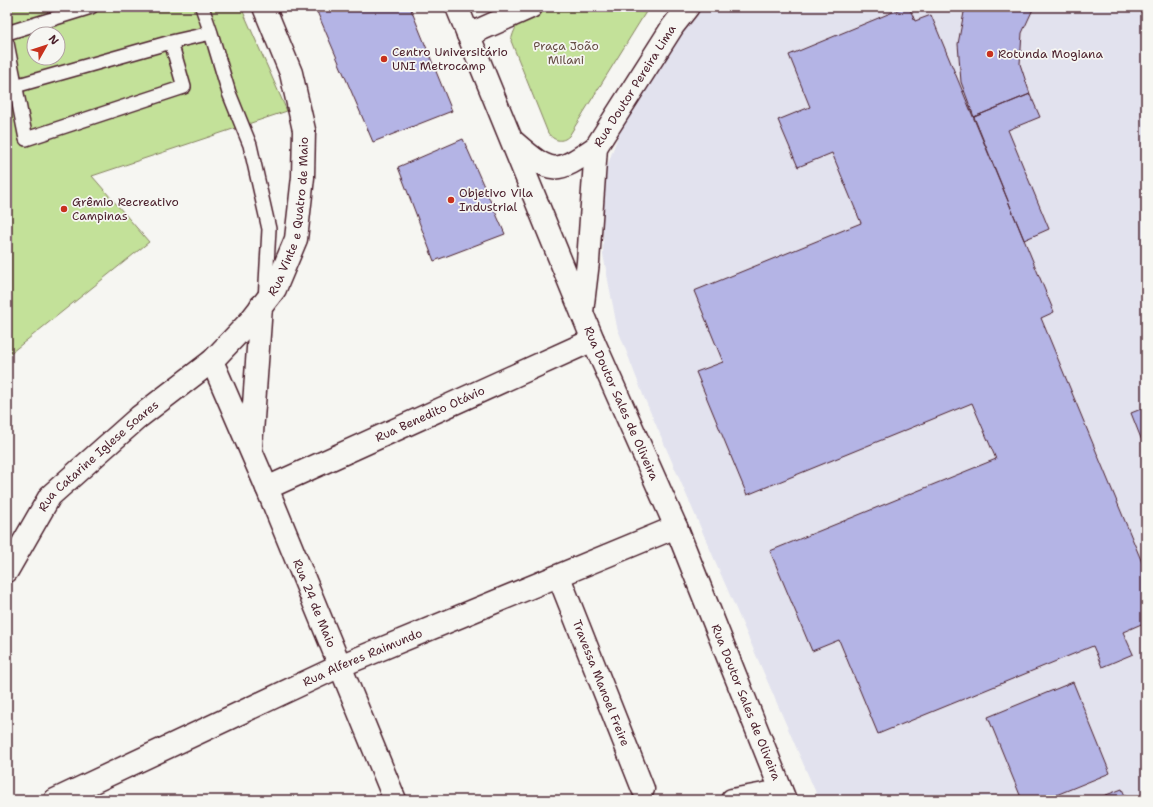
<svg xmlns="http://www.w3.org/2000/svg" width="1153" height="807" font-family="'Shantell Sans',sans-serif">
<rect width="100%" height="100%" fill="#f6f6f2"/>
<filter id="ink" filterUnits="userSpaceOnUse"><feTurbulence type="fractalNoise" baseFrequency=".025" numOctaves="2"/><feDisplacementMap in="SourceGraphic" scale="8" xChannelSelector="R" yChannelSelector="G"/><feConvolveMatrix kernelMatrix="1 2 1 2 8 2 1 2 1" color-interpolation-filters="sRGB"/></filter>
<g filter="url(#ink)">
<path fill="#e2e2ee" d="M 700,7 L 1146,7 L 1146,800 L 819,800 L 643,395 L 617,327 L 603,254 L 602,181 L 625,116 Z"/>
<path fill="#c3e199" stroke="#868062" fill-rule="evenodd" d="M 7,7 L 241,7 L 287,111 L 92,176 L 149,242 L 7,356 ZM 34,34 L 58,34 L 58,58 L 34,58 Z
M 545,7 L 649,7 L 569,136 C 562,143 554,141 548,133 L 511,41 C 516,20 525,16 545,7 Z"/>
<path fill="#b4b4e5" stroke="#4a1f2b" d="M 315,7 L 410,7 L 452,111 L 373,142 Z
M 905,7 L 909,7 L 915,21 L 931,15 L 1054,312 L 1041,318 L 1146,572 L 1146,622 L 1123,632 L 1133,654 L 1102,667 L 1093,646 L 878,734 L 839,640 L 812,651 L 770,551 L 996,459 L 972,403 L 747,495 L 696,372 L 723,362 L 694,291 L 861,223 L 832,153 L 798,167 L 778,120 L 810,107 L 789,55 Z
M 965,7 L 1034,7 L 1022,33 L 1020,64 L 1030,94 L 974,117 L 961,82 L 958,44 Z
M 1030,94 L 1040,117 L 1008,130 L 1049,229 L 1024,240 L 974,117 Z
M 463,139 L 505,234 L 434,261 L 398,167 Z
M 1146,407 L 1146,451 L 1131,413 Z
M 1073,682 L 1110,773 L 1044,800 L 1022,800 L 988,717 Z
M 1122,789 L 1127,800 L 1093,800 Z"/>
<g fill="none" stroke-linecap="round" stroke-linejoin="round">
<g stroke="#4a1f2b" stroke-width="16">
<path id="lane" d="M 202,7 L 211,33
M 7,33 L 91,7
M 7,43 L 26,139 L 184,87 L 171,42
M 15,86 L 171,42 L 211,33 L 229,93 L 250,145 L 269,229 L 265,301"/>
</g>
<g stroke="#4a1f2b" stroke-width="25">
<g id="street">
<path id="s1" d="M 212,361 L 267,488 L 395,800"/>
<path d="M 251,447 L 261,306"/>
<path id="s2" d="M 267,488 L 593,340"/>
<path id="s3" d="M 7,571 L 50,496 L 139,417 L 212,361 L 250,321 L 275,289 L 296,239 L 303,177 L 304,130 L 291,73 L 264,7"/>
<path id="s4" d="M 559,577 L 643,789"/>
<path id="s5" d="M 55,800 L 340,666 L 676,527"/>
<path d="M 732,800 L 781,791"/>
</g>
</g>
<g stroke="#4a1f2b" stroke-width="25">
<g id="secondary">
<path id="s6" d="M 457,7 L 593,340 L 676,527 L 785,800"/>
<path d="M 468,35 L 531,7"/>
<path d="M 514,142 C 552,175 555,175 596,147"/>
<path id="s7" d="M 582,312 L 588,262 L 596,147 L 673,26 L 688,7"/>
</g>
</g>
<use href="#lane" stroke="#f6f6f2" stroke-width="13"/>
<use href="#street" stroke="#f6f6f2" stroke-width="22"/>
<use href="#secondary" stroke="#f6f6f2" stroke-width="22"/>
</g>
</g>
<g fill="#c8321e" stroke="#f6f6f2" stroke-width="1.5">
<circle cx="990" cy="54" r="4"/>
<circle cx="384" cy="59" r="4"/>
<circle cx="451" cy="200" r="4"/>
<circle cx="64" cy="209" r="4"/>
</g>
<g text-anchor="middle" stroke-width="3.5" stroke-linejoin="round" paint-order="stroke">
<g font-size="12" fill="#685046" stroke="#f6f6f2">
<text x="566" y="50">Praça João<tspan x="566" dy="14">Milani</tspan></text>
</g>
<g font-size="12" fill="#4a1f2b" stroke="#f6f6f2" text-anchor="start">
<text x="392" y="56">Centro Universitário<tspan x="392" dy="14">UNI Metrocamp</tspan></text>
<text x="998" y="58">Rotunda Mogiana</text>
<text x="459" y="197">Objetivo Vila<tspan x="459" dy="14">Industrial</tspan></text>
<text x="72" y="206">Grêmio Recreativo<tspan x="72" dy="14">Campinas</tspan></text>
</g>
<g font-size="12" fill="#4a1f2b" stroke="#f6f6f2">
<text dy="4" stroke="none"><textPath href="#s7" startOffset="238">Rua Doutor Pereira Lima</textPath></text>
<text dy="4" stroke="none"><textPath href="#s3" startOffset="468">Rua Vinte e Quatro de Maio</textPath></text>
<text dy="4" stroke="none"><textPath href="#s6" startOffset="429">Rua Doutor Sales de Oliveira</textPath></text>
<text dy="4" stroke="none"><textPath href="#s2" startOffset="179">Rua Benedito Otávio</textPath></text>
<text dy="4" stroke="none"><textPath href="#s3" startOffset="149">Rua Catarine Iglese Soares</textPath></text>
<text dy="4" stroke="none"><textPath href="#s1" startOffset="263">Rua 24 de Maio</textPath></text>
<text dy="4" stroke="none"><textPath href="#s5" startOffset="339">Rua Alferes Raimundo</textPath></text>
<text dy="4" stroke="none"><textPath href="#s4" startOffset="114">Travessa Manoel Freire</textPath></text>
<text dy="4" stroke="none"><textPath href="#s6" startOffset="753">Rua Doutor Sales de Oliveira</textPath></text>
</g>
</g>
<rect width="1153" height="807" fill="none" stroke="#f6f6f2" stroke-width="24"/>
<rect x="12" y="12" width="1129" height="783" fill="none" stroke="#4a1f2b" stroke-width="1.5" filter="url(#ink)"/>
<g transform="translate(46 46) rotate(51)"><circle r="19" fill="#f6f6f2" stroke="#b1a0a2"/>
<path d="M0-3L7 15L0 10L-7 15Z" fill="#c8321e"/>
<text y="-6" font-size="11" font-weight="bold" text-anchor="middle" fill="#4a1f2b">N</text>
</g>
</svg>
